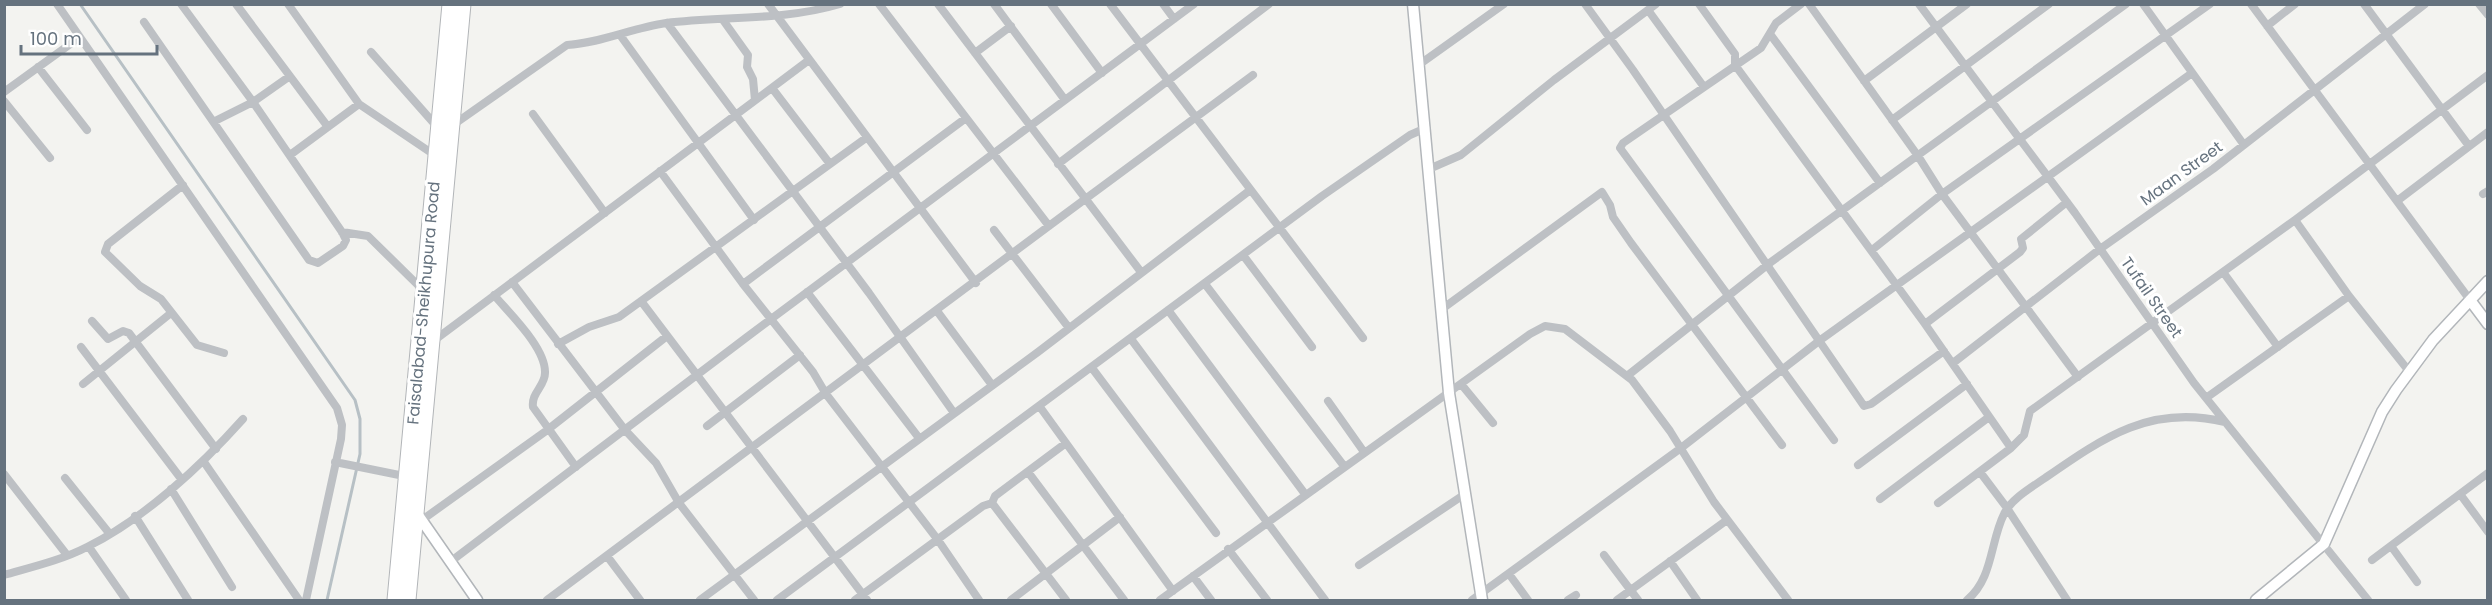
<svg xmlns="http://www.w3.org/2000/svg" width="2492" height="605" font-family="Poppins,sans-serif">
<rect width="100%" height="100%" fill="#f3f3f0"/>
<g fill="none" stroke-linecap="round" stroke-linejoin="round">
<path stroke="#b7c0c5" stroke-width="3" d="M 80,4 L 355,400 L 360,419 L 360,454 L 327,600"/>
<g stroke="#b2b6ba" stroke-width="13">
<path id="secondary" d="M 1413,4 L 1449,393 L 1482,600
M 2470,300 L 2488,324
M 416,512 L 477,600
M 2256,600 L 2324,544 L 2382,412 L 2396,390 L 2433,340 L 2488,281"/>
</g>
<g stroke="#b2b5b8" stroke-width="17">
<path id="highway" d="M 395,600 L 450,4
M 408,600 L 463,4"/>
</g>
<path stroke="#bdc0c4" stroke-width="8" d="M 57,4 L 337,408 L 342,425 L 341,439 L 306,600
M 236,4 L 328,127
M 288,4 L 359,104 L 436,156
M 768,4 L 976,283
M 879,4 L 1049,226
M 938,4 L 1141,272
M 994,4 L 1065,100
M 1051,4 L 1102,73
M 1110,4 L 1363,338
M 1163,4 L 1174,19
M 1585,4 L 1633,70 L 1864,406 L 1871,404 L 1944,351
M 1699,4 L 1735,54 L 1735,65 L 1925,324 L 2011,448 L 1938,503
M 1801,4 L 1776,23 L 1761,48 L 1623,143 L 1620,148 L 1834,440
M 1809,4 L 1918,156 L 1942,194 L 2078,377
M 1919,4 L 2075,213 L 2194,383 L 2368,600
M 2143,4 L 2244,145
M 2251,4 L 2470,300
M 2364,4 L 2469,146
M 2479,4 L 2488,15
M 1648,10 L 1704,87
M 723,20 L 748,55 L 747,67 L 753,79 L 755,100
M 144,22 L 309,260 L 318,263 L 343,246 L 346,240 L 342,232 L 253,102 L 181,4
M 667,23 L 869,293 L 954,413
M 2267,26 L 2295,4
M 1770,34 L 1880,183
M 620,35 L 754,220
M 371,52 L 439,129
M 975,53 L 1011,26
M 1420,64 L 1504,4
M 38,67 L 87,130
M 1864,81 L 1967,4
M 772,88 L 830,164
M 4,92 L 80,37
M 4,101 L 50,158
M 533,114 L 605,213
M 1892,120 L 2049,4
M 215,121 L 253,102 L 290,76
M 453,125 L 567,45 C 601,43 632,28 666,23 C 724,16 783,21 840,4
M 290,155 L 359,104
M 1058,164 L 1269,4
M 1429,169 L 1461,155 L 1554,80 L 1656,4
M 660,171 L 743,284 L 813,372 L 826,394 L 938,540 L 979,600
M 183,185 L 108,244 L 105,252 L 140,286 L 161,299 L 197,345 L 224,353
M 2483,194 L 2488,191
M 2397,201 L 2488,132
M 2295,220 L 2349,296 L 2408,370
M 994,230 L 1069,328
M 342,232 L 368,236 L 424,291
M 1872,250 L 1942,194 L 2210,4
M 1243,255 L 1312,347
M 2223,272 L 2278,347
M 512,282 L 625,430 L 656,463 L 679,503 L 754,600
M 743,284 L 966,118
M 1205,284 L 1344,466
M 807,292 L 919,438
M 494,295 C 510,314 546,348 545,373 C 545,386 531,393 533,407 L 576,467
M 641,301 L 867,600
M 1442,309 L 1602,192 L 1610,205 L 1613,217 L 1631,243 L 1782,445
M 1168,310 L 1305,494
M 937,311 L 992,385
M 92,321 L 108,339 L 123,331 L 129,333 L 216,449
M 1925,324 L 2020,252 L 2023,248 L 2021,239 L 2067,202
M 1131,339 L 1325,600
M 432,342 L 809,60
M 558,344 L 589,327 L 619,317 L 866,138
M 81,347 L 182,480
M 1953,363 L 2100,249 L 2213,169 L 2425,4
M 1092,368 L 1216,533
M 1627,376 L 1771,262 L 2126,4
M 83,384 L 171,313
M 1461,384 L 1493,423
M 2206,398 L 2349,296
M 1328,401 L 1364,452
M 1040,407 L 1173,591
M 707,426 L 800,355
M 2011,448 L 2024,435 L 2030,411 L 2295,220 L 2488,75
M 204,462 L 299,600
M 335,462 L 409,477
M 1858,465 L 1967,384
M 1028,472 L 1124,600
M 1980,472 L 2007,508 L 2067,600
M 4,474 L 67,555
M 65,478 L 109,533
M 171,489 L 232,587
M 2460,494 L 2488,532
M 1880,499 L 1989,417
M 992,503 L 1066,600
M 135,516 L 188,600
M 422,520 L 546,431 L 667,336
M 2391,546 L 2417,582
M 89,547 L 126,600
M 1228,549 L 1267,600
M 1604,555 L 1638,600
M 607,556 L 640,600
M 2372,560 L 2488,473
M 1670,561 L 1697,600
M 450,562 L 747,337 L 1194,4
M 1359,565 L 1465,494
M 1509,574 L 1528,600
M 4,575 C 32,567 62,560 87,547 C 144,519 201,466 243,419
M 1193,576 L 1211,600
M 547,600 C 782,424 1017,249 1253,75
M 700,600 L 1038,352 L 1249,191
M 777,600 L 1322,196 L 1410,135 L 1426,128
M 855,600 L 983,506 L 992,503 L 995,496 L 1066,443
M 1011,600 L 1120,517
M 1160,600 L 1530,334 L 1545,326 L 1565,329 L 1632,380 L 1670,431 L 1714,502 L 1788,600
M 1472,600 L 1681,448 L 1819,341 L 2192,73
M 1568,600 L 1576,595
M 1617,600 L 1727,520
M 1967,600 C 1993,579 1990,542 2004,514 C 2011,499 2032,487 2045,478 C 2104,437 2151,404 2225,422"/>
<use href="#secondary" stroke="#fff" stroke-width="10"/>
<use href="#highway" stroke="#fff" stroke-width="15"/>
</g>
<g text-anchor="middle" stroke-width="6" stroke-linejoin="round" paint-order="stroke">
<g font-size="16" fill="#65727e" stroke="#fff">
<text transform="translate(2181 173) rotate(-36)" y="6">Maan Street</text>
<text transform="translate(2152 297) rotate(55)" y="6">Tufail Street</text>
<text transform="translate(423 303) rotate(-85)" y="6">Faisalabad-Sheikhupura Road</text>
</g>
</g>
<rect width="2492" height="605" fill="none" stroke="#65727e" stroke-width="12"/>
<path d="M21 45v9h136v-9" fill="none" stroke="#65727e" stroke-width="3"/>
<text x="30" y="45" font-size="18" fill="#65727e" stroke="#ffffff" stroke-width="4.5" paint-order="stroke">100 m</text>
</svg>
